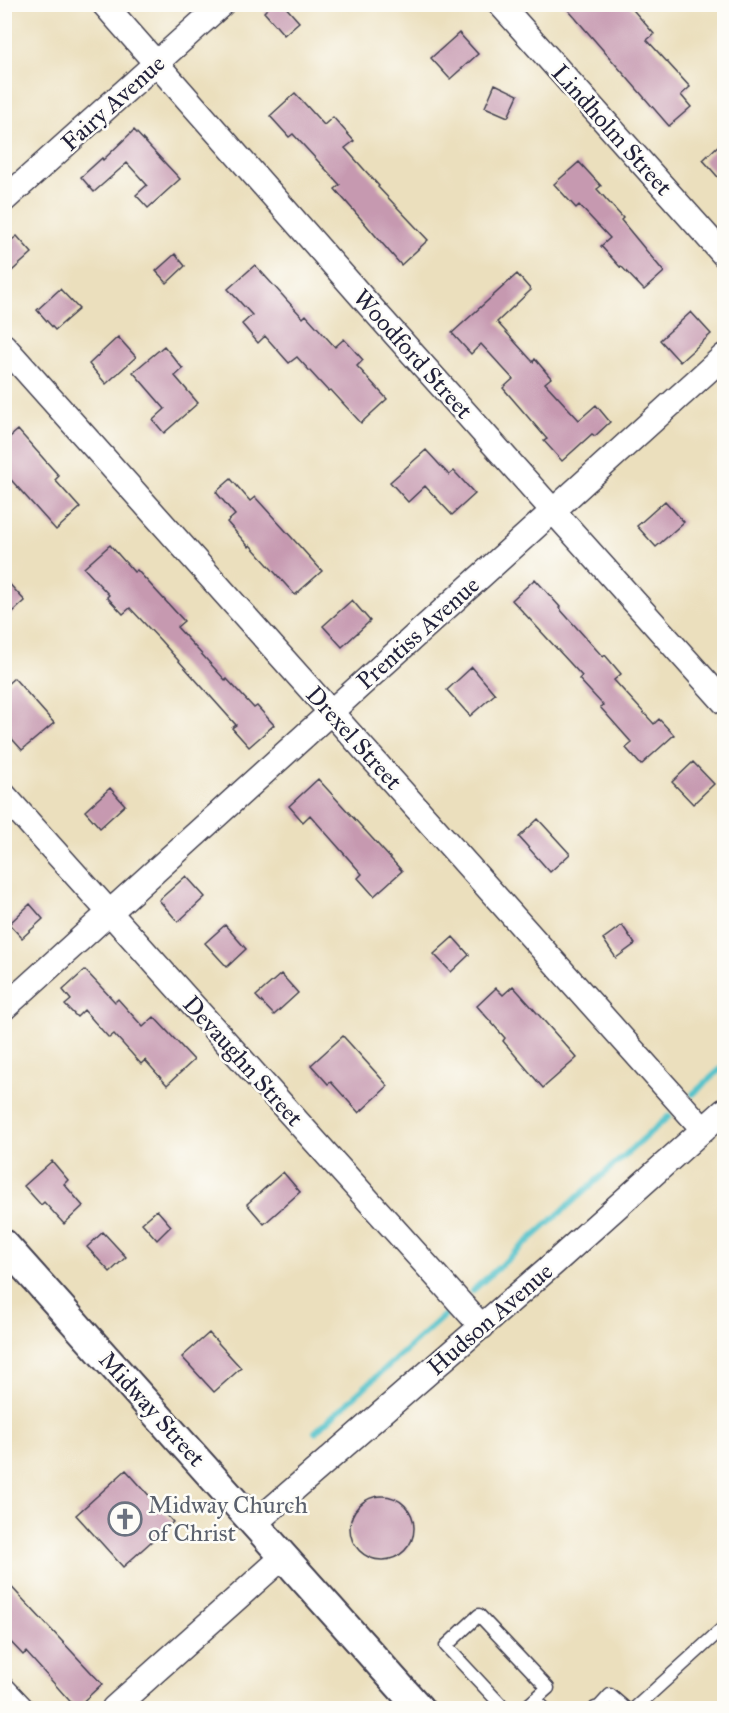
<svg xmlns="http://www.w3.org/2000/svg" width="729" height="1713" font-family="'IM FELL Great Primer',serif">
<rect width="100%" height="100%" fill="#fdfcf7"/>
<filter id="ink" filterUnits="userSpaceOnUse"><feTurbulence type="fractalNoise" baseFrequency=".0167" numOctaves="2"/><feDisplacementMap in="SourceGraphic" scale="12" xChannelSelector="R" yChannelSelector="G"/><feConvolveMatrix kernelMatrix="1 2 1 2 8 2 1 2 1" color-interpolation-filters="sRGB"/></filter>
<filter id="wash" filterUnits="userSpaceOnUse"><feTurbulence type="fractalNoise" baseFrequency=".008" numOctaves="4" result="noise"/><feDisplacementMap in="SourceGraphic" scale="24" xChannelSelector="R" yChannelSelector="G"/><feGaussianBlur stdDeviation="1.35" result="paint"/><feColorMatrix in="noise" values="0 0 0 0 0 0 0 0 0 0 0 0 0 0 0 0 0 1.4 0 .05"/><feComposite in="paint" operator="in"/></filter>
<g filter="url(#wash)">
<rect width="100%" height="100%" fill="#ebdfbd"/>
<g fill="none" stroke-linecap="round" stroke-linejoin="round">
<path stroke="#54c2ca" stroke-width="6" d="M 693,1094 L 724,1066
M 472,1291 L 669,1116
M 315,1432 L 447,1313"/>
</g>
<g id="blocks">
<path fill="#c699b0" d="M 272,4 L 283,4 L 299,22 L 284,35 L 264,12 Z
M 563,4 L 628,4 L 654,34 L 647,40 L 690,87 L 681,95 L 691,107 L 669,126 Z
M 459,33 L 478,54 L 450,79 L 431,58 Z
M 495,84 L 518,95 L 508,117 L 485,107 Z
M 295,93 L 324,125 L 333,117 L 354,141 L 345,148 L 379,186 L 378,187 L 428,240 L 401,265 L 335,189 L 340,185 L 293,134 L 289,137 L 270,116 Z
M 134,130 L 180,179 L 148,208 L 136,195 L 147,185 L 127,163 L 94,192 L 81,177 L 102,158 L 103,160 Z
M 724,140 L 724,184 L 703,160 Z
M 579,162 L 601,186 L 597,189 L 623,218 L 621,220 L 664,272 L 644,290 L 621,266 L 620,267 L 601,246 L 610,238 L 579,205 L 576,208 L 554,184 Z
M 17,236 L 32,253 L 4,278 L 4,246 Z
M 175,254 L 185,266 L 167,283 L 156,271 Z
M 255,265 L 303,318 L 306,315 L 335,347 L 344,339 L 363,360 L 357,366 L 387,399 L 361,423 L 331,390 L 328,391 L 297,357 L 289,363 L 265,336 L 258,343 L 242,324 L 252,315 L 228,289 Z
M 517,274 L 531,290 L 497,322 L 533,362 L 535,359 L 551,378 L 545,383 L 579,420 L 596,405 L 610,422 L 595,436 L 592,434 L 562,461 L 544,441 L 547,439 L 503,388 L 513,379 L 481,344 L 471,354 L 452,333 Z
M 60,289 L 79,309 L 55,330 L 37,310 Z
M 691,312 L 711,334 L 680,362 L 660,340 Z
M 118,337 L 136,357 L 106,384 L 89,364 Z
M 164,346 L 183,369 L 175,376 L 198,403 L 164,433 L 153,420 L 165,409 L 133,372 Z
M 18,430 L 59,476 L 55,480 L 80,508 L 56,530 L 4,472 L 4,442 Z
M 426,450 L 449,475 L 454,471 L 475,494 L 452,515 L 425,486 L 408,502 L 390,482 Z
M 231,479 L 250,501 L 255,497 L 322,571 L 295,595 L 250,545 L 249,547 L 227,522 L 235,515 L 216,492 Z
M 665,501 L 684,522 L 656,547 L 637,526 Z
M 110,545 L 134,572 L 137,570 L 184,621 L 177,627 L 226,681 L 227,679 L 254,708 L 257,706 L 274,725 L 249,747 L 232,728 L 236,725 L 161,641 L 130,608 L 123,614 L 107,597 L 109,595 L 84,568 Z
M 4,578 L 25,601 L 4,620 Z
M 535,579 L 560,607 L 559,608 L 603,657 L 605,655 L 621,674 L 614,680 L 654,724 L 659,719 L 674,735 L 641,765 L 626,748 L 632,743 L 600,707 L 603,705 L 579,679 L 582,676 L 512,600 Z
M 352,600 L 370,621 L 342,647 L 323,626 Z
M 472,667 L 495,694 L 470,716 L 447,690 Z
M 14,678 L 54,723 L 22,750 L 4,730 L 4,687 Z
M 693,762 L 714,784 L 693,804 L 672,782 Z
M 318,779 L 402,871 L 374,896 L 358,878 L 362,874 L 310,815 L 303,822 L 289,806 Z
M 110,788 L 125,805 L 100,828 L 85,811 Z
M 538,819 L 570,854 L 550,872 L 519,837 Z
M 186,876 L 205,897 L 178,922 L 159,900 Z
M 30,904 L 43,919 L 22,938 L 9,924 Z
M 225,925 L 246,949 L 227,967 L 205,943 Z
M 622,925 L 635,944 L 616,958 L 603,939 Z
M 453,937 L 469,955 L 451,972 L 434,954 Z
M 85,970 L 115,1002 L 118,999 L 143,1027 L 154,1017 L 194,1060 L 167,1085 L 145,1060 L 141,1064 L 114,1034 L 109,1038 L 84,1010 L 77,1017 L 65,1005 L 71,1000 L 63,990 Z
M 281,974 L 298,993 L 274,1015 L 256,996 Z
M 513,986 L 577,1058 L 543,1088 L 503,1041 L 505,1038 L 477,1006 L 496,988 L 503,995 Z
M 343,1036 L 388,1086 L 359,1113 L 331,1082 L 328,1084 L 311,1065 Z
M 52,1161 L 68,1180 L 64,1184 L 83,1206 L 64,1224 L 44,1202 L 41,1205 L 24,1186 Z
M 283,1172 L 300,1192 L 264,1224 L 247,1204 Z
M 157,1210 L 171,1226 L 157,1240 L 142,1223 Z
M 103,1232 L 126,1257 L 110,1272 L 87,1247 Z
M 209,1333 L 241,1368 L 214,1392 L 182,1357 Z
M 126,1470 L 173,1522 L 123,1567 L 76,1515 Z
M350 1528a32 32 0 1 1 64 0a32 32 0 1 1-64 0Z
M 4,1579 L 102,1684 L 76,1708 L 26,1652 L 23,1655 L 4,1635 Z"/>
</g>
</g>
<g filter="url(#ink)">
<use href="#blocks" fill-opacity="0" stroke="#403e4e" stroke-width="1.5"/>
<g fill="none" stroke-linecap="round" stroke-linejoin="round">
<g stroke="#403e4e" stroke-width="15">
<path id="service" d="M 535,1699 L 544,1708
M 504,1708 L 446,1646 L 479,1615 L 548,1688 L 525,1708
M 595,1708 L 599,1707 L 610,1695 L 625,1708
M 635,1708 L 724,1627"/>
</g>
<g stroke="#403e4e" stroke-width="27">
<path id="minor" d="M 104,4 L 369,305 L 724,702
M 500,4 L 724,255
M 4,200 L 222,4
M 4,346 L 704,1130
M 4,795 L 482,1327
M 4,1008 L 724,356
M 254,1524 L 552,1265 L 724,1111
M 4,1690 L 21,1708
M 114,1708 L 283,1557"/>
</g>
<g stroke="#403e4e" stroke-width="32">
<path id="tertiary" d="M 4,1244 L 419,1708"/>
</g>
<use href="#service" stroke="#fff" stroke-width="12"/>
<use href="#minor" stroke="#fff" stroke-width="24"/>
<use href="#tertiary" stroke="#fff" stroke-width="28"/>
</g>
</g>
<defs>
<g id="church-ring" transform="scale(1.725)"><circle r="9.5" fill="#fdfcf7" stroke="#6b7280" stroke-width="1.5"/><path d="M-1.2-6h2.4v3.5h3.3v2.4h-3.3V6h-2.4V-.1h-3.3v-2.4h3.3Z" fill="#6b7280"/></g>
</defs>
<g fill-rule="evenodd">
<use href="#church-ring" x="125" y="1519"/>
</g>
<g text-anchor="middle" stroke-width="5" stroke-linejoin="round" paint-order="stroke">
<g font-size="24" fill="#22223b" stroke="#fdfcf7">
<text transform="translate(113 103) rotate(-42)" y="8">Fairy Avenue</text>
<text transform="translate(612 130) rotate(48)" y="8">Lindholm Street</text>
<text transform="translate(413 354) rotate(48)" y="8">Woodford Street</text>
<text transform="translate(418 633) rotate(-42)" y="8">Prentiss Avenue</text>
<text transform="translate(354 738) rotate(48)" y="8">Drexel Street</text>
<text transform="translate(243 1061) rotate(48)" y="8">Devaughn Street</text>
<text transform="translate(490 1319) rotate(-41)" y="8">Hudson Avenue</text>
<text transform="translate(152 1409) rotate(48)" y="8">Midway Street</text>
</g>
<g font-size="24" fill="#5b616d" stroke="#fdfcf7" text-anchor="start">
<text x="148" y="1513">Midway Church<tspan x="148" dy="28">of Christ</tspan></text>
</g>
</g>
<rect width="729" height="1713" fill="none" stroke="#fdfcf7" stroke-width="24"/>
</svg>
